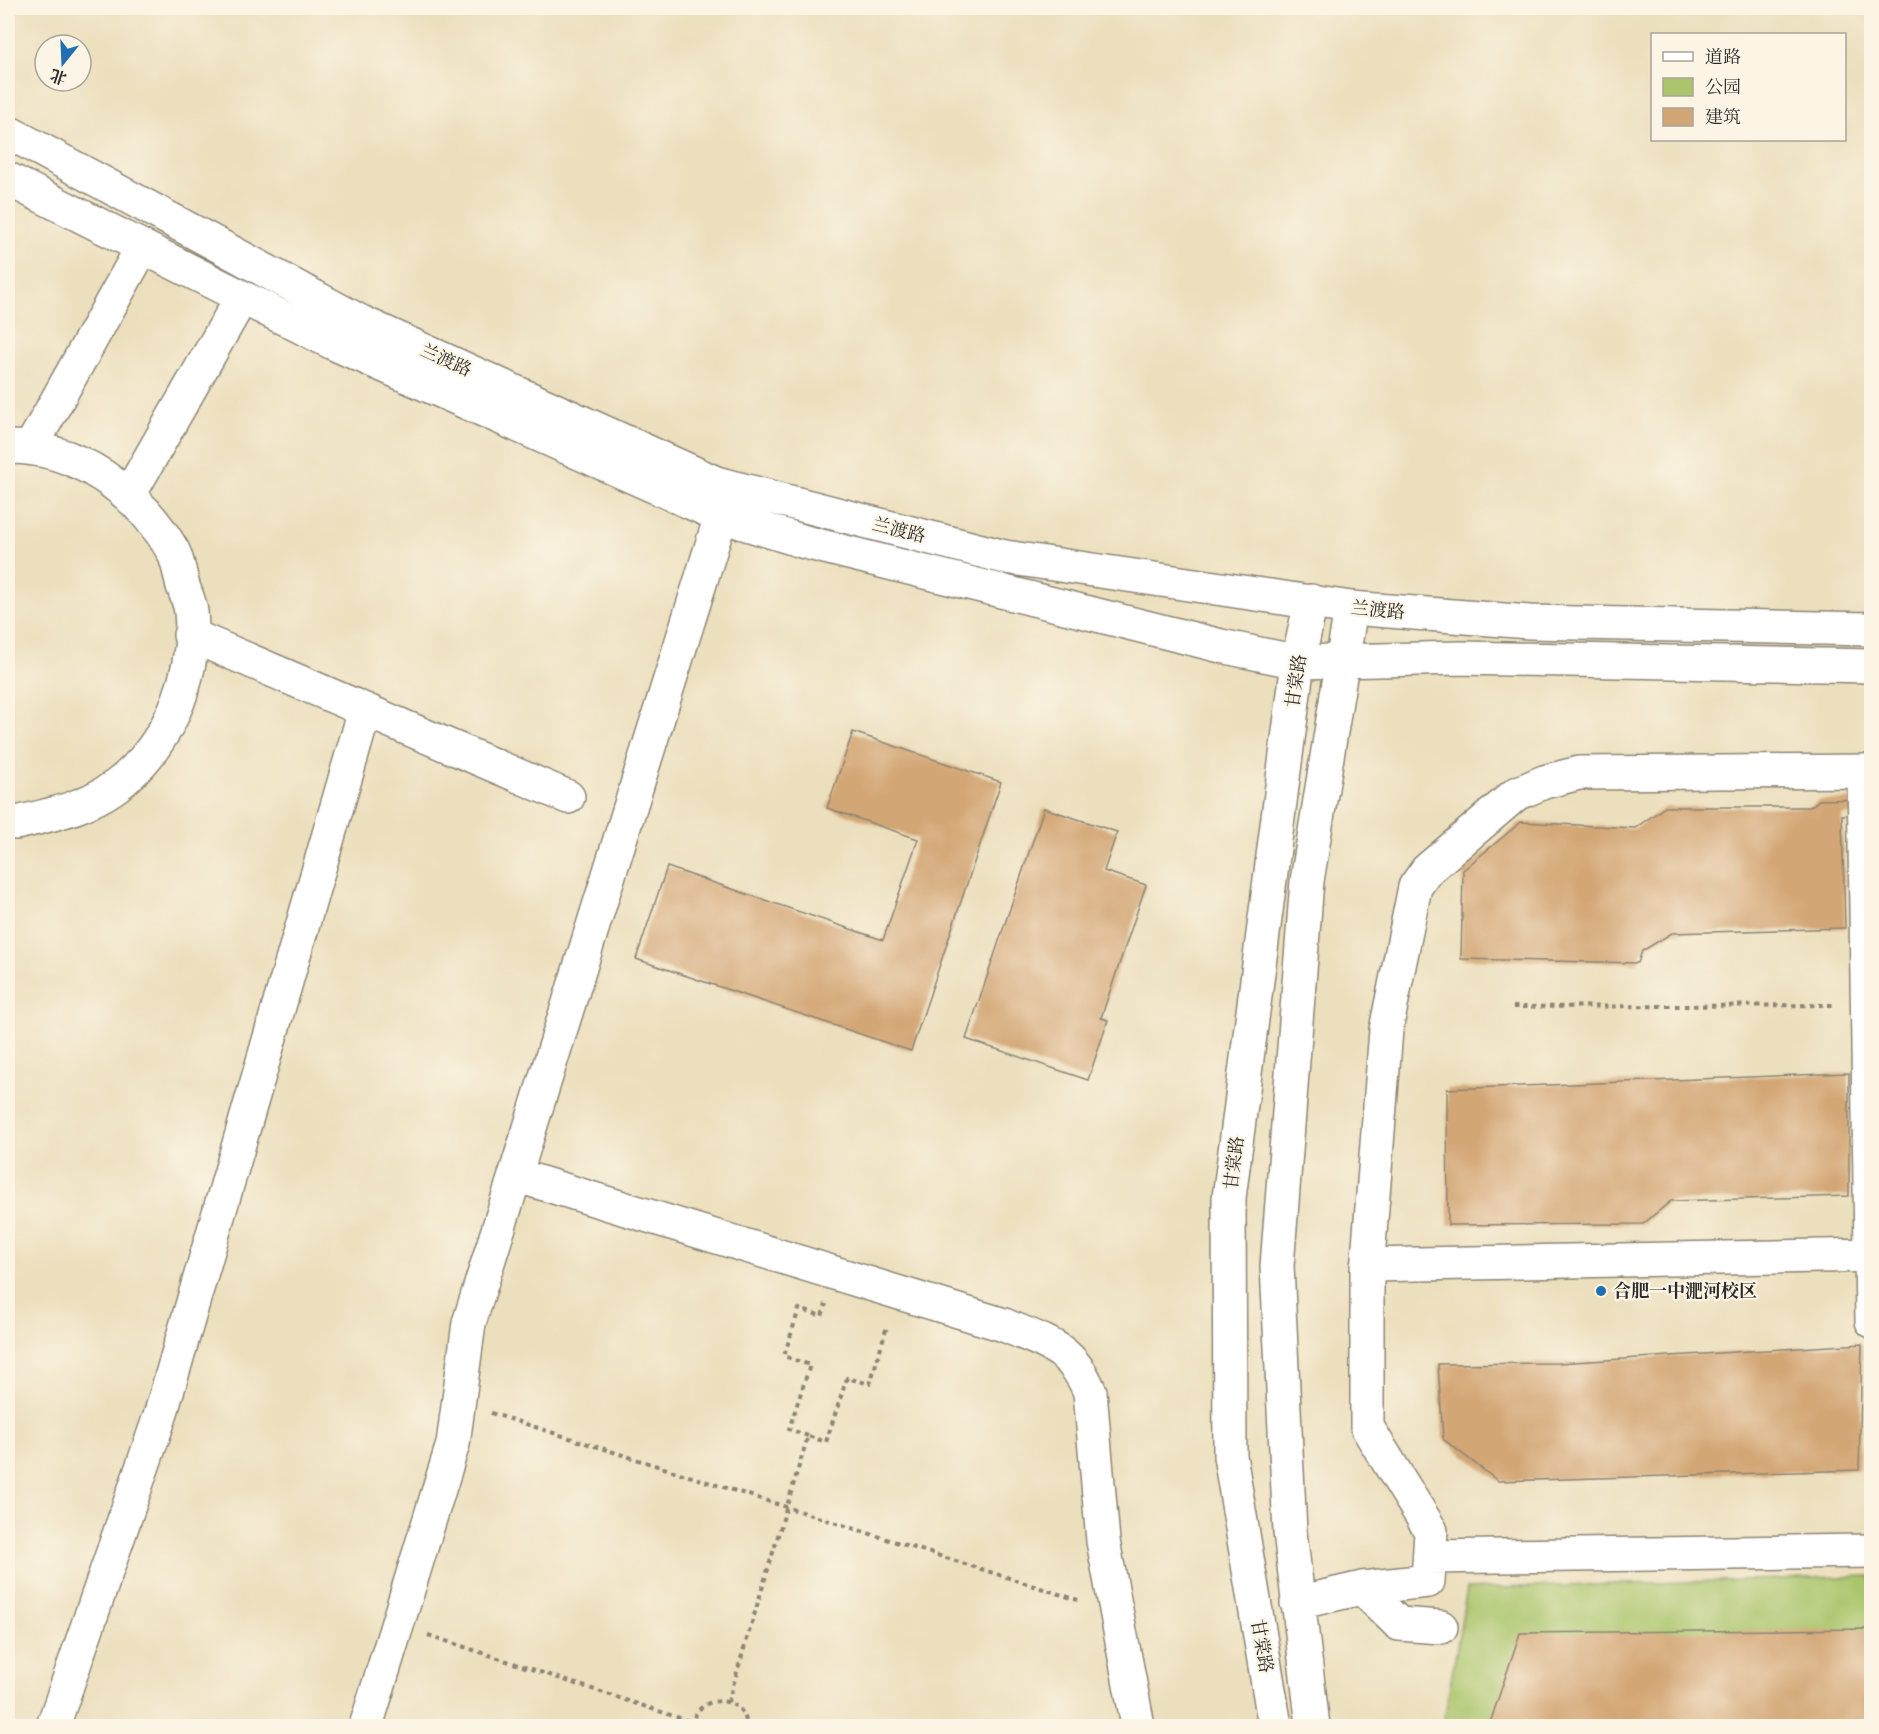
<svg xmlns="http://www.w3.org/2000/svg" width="1879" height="1734" font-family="Cardo,'Noto Serif SC',serif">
<rect width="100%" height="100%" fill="#fcf5e5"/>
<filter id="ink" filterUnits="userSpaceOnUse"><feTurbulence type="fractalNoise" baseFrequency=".0167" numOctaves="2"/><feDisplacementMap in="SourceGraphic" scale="12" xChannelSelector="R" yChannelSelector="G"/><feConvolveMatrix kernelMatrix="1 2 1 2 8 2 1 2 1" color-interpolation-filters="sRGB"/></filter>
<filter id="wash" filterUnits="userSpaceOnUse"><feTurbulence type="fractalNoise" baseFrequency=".008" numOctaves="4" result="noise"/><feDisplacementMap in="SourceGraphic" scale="24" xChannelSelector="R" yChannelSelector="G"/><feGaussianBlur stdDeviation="1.35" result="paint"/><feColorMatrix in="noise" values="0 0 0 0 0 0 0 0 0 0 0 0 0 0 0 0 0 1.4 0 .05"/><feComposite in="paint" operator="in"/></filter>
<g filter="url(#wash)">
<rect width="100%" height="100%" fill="#ecdfbd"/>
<path fill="#aac56c" stroke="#6a784c" stroke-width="1.5" d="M 1871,1576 L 1871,1726 L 1443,1726 L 1467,1589 Z"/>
<g id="blocks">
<path fill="#d3a675" d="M 853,732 L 1001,782 L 911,1051 L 636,959 L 667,867 L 883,940 L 918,839 L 827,808 Z
M 1872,799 L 1872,814 L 1842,815 L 1845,928 L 1672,933 L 1642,951 L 1638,963 L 1461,959 L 1463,870 L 1521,822 L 1635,828 L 1665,807 L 1810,807 L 1819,800 Z
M 1044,808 L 1117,832 L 1104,871 L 1146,885 L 1101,1018 L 1108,1020 L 1088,1080 L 966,1039 Z
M 1849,1073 L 1849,1196 L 1671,1201 L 1643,1224 L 1448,1225 L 1447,1089 Z
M 1862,1344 L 1859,1470 L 1498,1481 L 1443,1439 L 1438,1364 L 1558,1363 Z
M 1869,1629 L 1872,1634 L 1872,1726 L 1489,1726 L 1520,1633 Z"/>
</g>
</g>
<g filter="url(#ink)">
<use href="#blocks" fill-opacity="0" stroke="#8c8574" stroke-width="1.5"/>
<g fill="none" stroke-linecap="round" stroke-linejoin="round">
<g stroke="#8c8574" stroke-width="36">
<path id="minor" d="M 8,132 L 361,322 L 716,483 L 1005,557 L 1351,608 L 1529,622 L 1872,629
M 8,179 L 333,343 L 721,516 L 805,542 L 1221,646 L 1298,662 L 1460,658 L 1872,666
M 8,447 C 77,446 139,492 173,551 C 178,561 180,575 183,586 C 186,594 190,603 191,612 C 197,671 172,736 128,776 C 97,805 56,814 16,823 L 8,822
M 31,447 L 142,248
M 129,495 L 242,297
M 190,635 L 568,797
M 1864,771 L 1872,1321
M 515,1175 L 1004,1325 C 1046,1343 1071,1346 1090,1392 L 1103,1541 L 1138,1726
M 1367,1265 L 1872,1255
M 1430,1557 L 1872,1551
M 1362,1588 L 1399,1624 L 1441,1627
M 1297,1603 L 1362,1588 L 1428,1581 L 1431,1531 L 1367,1427 L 1367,1271 L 1386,1030 L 1415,887 L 1427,870 L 1516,794 L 1544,782 L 1579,773 L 1872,771
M 53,1726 L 160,1416 L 365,710
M 366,1726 L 453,1444 L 469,1323 L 721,516
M 1275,1726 L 1230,1456 L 1229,1198 L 1298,662 L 1311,601
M 1313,1726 L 1290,1532 L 1277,1266 L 1307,881 L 1351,608"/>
</g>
<path stroke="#8c8574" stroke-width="4" stroke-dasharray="4.5 4.5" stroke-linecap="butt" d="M 1513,1007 L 1833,1005
M 491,1413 L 1078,1600
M 808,1436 L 789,1429 L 810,1365 L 784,1356 L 799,1309 L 822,1316 L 826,1304
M 428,1635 L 692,1722
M 728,1702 L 808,1436 L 826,1442 L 847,1378 L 870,1384 L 887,1326
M 692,1726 C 695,1693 744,1693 747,1726"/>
<use href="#minor" stroke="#fff" stroke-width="33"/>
</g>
</g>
<circle fill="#1f6fb2" stroke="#fcf5e5" stroke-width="2" cx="1601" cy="1291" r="6"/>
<g text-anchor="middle" stroke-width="4.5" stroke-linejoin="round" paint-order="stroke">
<g font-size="18" fill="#2b2b2b" stroke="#fcf5e5">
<text transform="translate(446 360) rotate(24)" y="6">兰渡路</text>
<text transform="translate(899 530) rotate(14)" y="6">兰渡路</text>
<text transform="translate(1378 610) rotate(5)" y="6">兰渡路</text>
<text transform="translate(1296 681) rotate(-82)" y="6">甘棠路</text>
<text transform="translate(1234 1163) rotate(-83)" y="6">甘棠路</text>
<text transform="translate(1262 1646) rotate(80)" y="6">甘棠路</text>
</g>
<g font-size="18" font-weight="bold" fill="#2b2b2b" stroke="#fcf5e5" text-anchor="start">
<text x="1613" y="1297">合肥一中淝河校区</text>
</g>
</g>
<rect width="1879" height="1734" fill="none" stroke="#fcf5e5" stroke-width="30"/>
<rect x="1651" y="33" width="195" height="108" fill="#fcf5e5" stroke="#a8a49b" stroke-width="1.5"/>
<rect x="1663" y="52" width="30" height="9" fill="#ffffff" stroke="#a8a49b" stroke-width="1.5"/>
<text x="1705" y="63" font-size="18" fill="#2b2b2b">道路</text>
<rect x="1663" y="78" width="30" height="18" fill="#aac56c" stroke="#a8a49b" stroke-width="1.5"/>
<text x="1705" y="93" font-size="18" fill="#2b2b2b">公园</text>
<rect x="1663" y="108" width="30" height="18" fill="#d3a675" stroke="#a8a49b" stroke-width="1.5"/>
<text x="1705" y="123" font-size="18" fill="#2b2b2b">建筑</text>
<g transform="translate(63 63) rotate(198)"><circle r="28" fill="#fcf5e5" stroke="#a8a49b" stroke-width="1.5"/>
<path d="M0-4.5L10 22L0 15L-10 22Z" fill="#1f6fb2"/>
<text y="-9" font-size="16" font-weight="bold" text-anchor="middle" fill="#2b2b2b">北</text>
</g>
</svg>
